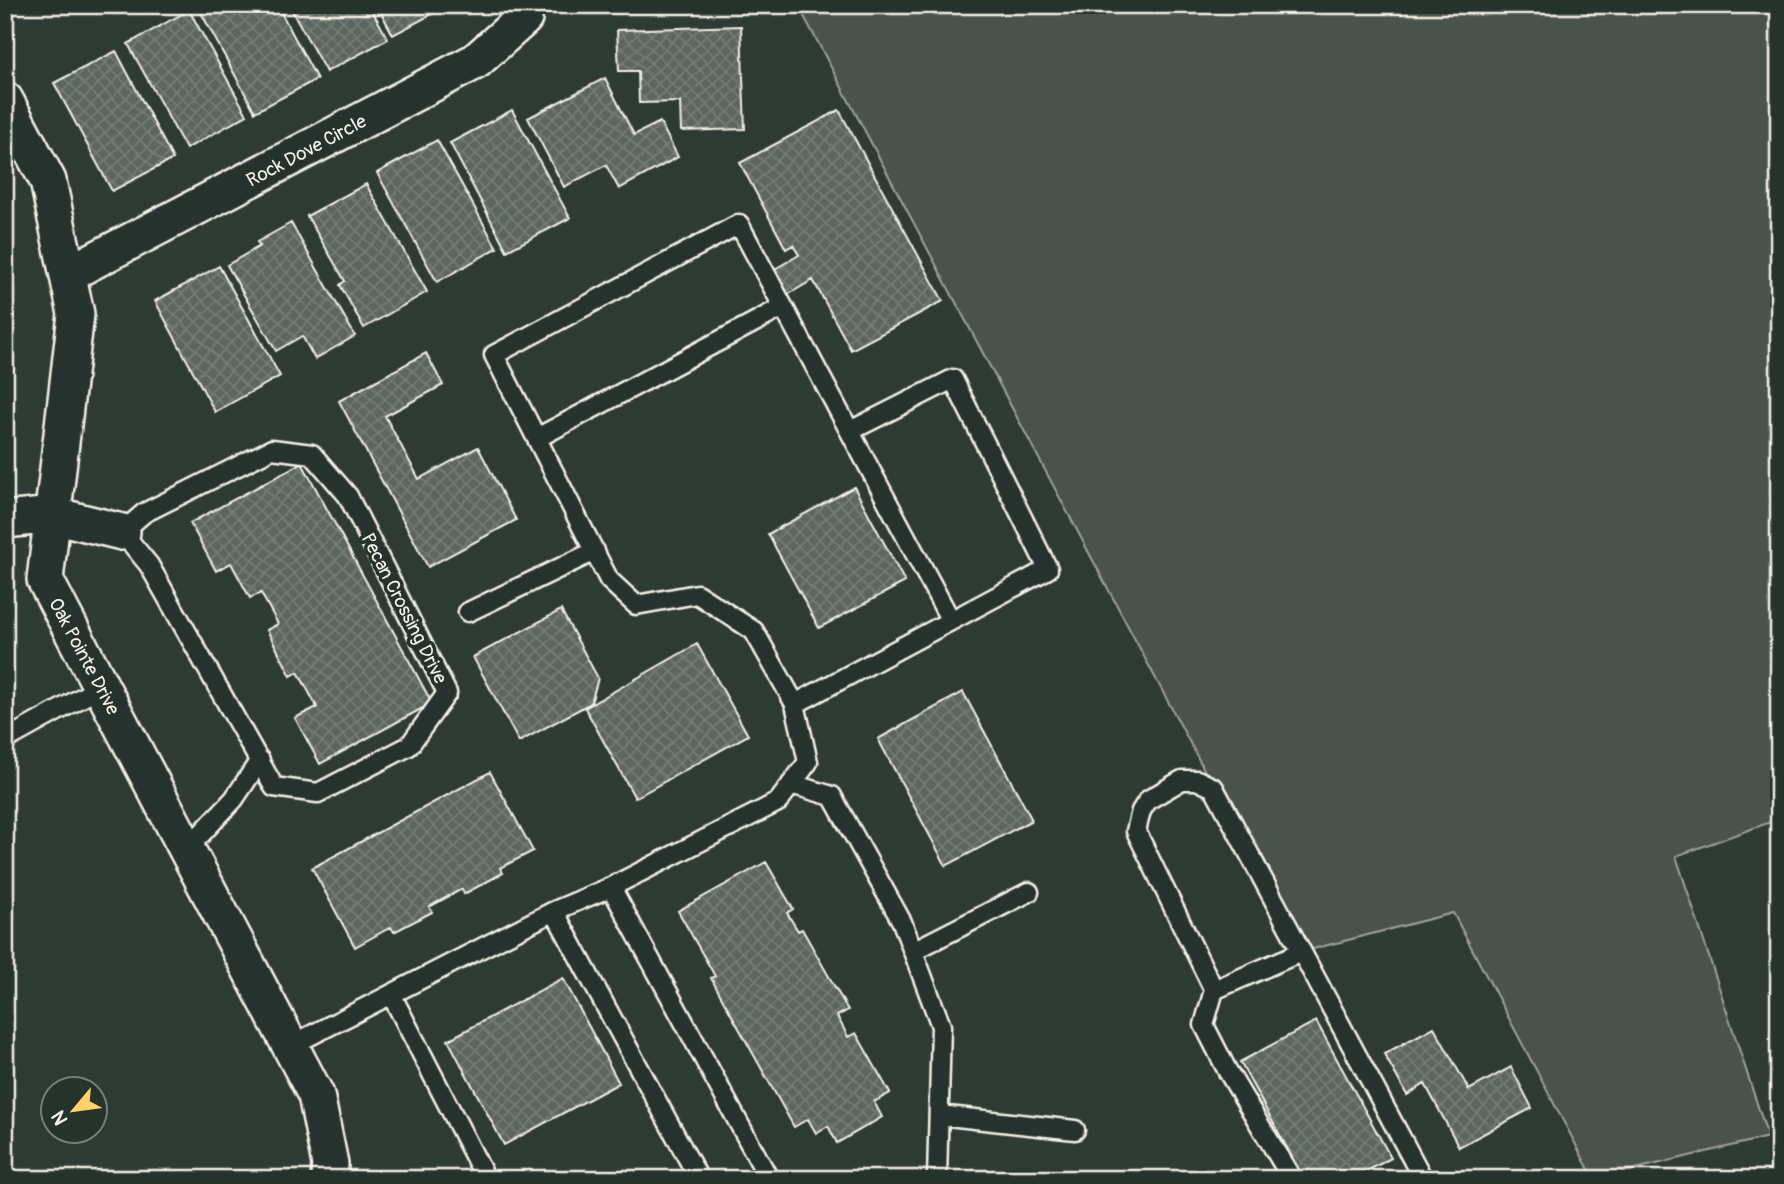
<svg xmlns="http://www.w3.org/2000/svg" width="1784" height="1184" font-family="Pangolin,sans-serif">
<defs>
<pattern id="building-cross-hatch" width="8" height="8" patternUnits="userSpaceOnUse" patternTransform="scale(1.75)"><rect width="8" height="8" fill="#5c655e"/><path d="M0 0l8 8M0 8l8-8" fill="none" stroke="#747c75"/></pattern>
</defs>
<rect width="100%" height="100%" fill="#2e3b34"/>
<filter id="ink" filterUnits="userSpaceOnUse"><feTurbulence type="fractalNoise" baseFrequency=".0143" numOctaves="2"/><feDisplacementMap in="SourceGraphic" scale="14" xChannelSelector="R" yChannelSelector="G"/><feConvolveMatrix kernelMatrix="1 2 1 2 8 2 1 2 1" color-interpolation-filters="sRGB"/></filter>
<g filter="url(#ink)">
<path fill="#48524c" stroke="#9ea29a" stroke-width="2" d="M 798,5 L 1779,5 L 1779,819 L 1676,856 L 1768,1137 L 1594,1179 L 1453,913 L 1301,952 Z"/>
<path fill="url(#building-cross-hatch)" stroke="#f4f1e8" stroke-width="2" d="M 201,5 L 277,5 L 317,79 L 255,112 L 198,7 Z
M 289,5 L 369,5 L 388,39 L 326,72 Z
M 377,5 L 449,5 L 393,35 Z
M 607,5 L 721,5 L 720,9 L 608,13 Z
M 189,10 L 247,115 L 186,149 L 128,44 Z
M 741,26 L 745,129 L 681,131 L 680,102 L 639,103 L 638,71 L 619,71 L 617,30 Z
M 116,51 L 173,159 L 112,191 L 54,83 Z
M 605,78 L 634,135 L 660,122 L 678,157 L 619,189 L 606,165 L 564,187 L 528,118 Z
M 512,110 L 570,218 L 507,251 L 450,143 Z
M 839,110 L 943,301 L 851,350 L 813,280 L 787,295 L 773,270 L 799,255 L 793,245 L 786,249 L 740,163 Z
M 437,140 L 497,248 L 437,282 L 377,173 Z
M 366,184 L 427,292 L 364,328 L 340,285 L 345,281 L 307,216 Z
M 291,223 L 355,336 L 315,359 L 302,336 L 276,351 L 227,265 L 260,246 L 257,242 Z
M 219,266 L 280,376 L 215,412 L 155,301 Z
M 426,353 L 443,385 L 385,416 L 419,479 L 478,447 L 516,520 L 428,567 L 339,401 Z
M 302,463 L 432,703 L 320,764 L 295,718 L 317,707 L 298,672 L 291,676 L 267,630 L 278,624 L 261,593 L 250,598 L 231,563 L 216,571 L 190,523 Z
M 854,487 L 905,582 L 819,628 L 768,534 Z
M 561,610 L 598,678 L 591,703 L 519,742 L 473,657 Z
M 697,644 L 748,735 L 635,798 L 585,708 Z
M 963,692 L 1032,820 L 946,866 L 878,739 Z
M 490,772 L 533,851 L 500,868 L 503,873 L 464,894 L 462,889 L 429,907 L 432,912 L 394,932 L 391,927 L 355,947 L 312,868 Z
M 766,862 L 793,909 L 787,913 L 798,931 L 802,929 L 848,1010 L 837,1016 L 848,1037 L 856,1033 L 890,1093 L 874,1102 L 882,1117 L 837,1143 L 828,1126 L 816,1133 L 808,1119 L 794,1127 L 711,978 L 715,976 L 678,911 Z
M 563,978 L 619,1083 L 504,1145 L 448,1040 Z
M 1316,1021 L 1391,1158 L 1352,1179 L 1304,1179 L 1240,1062 Z
M 1434,1027 L 1469,1090 L 1511,1067 L 1532,1108 L 1459,1147 L 1425,1084 L 1407,1095 L 1384,1054 Z"/>
<g fill="none" stroke-linecap="round" stroke-linejoin="round">
<g stroke="#f4f1e8" stroke-width="23">
<path id="service" d="M 537,438 L 783,307
M 272,449 L 312,454 L 348,496 L 447,693 L 409,746 L 318,793 L 274,787 L 149,565 L 122,532 L 144,513 Z
M 468,612 L 595,551
M 795,704 L 1048,569 L 953,379 L 850,431
M 5,740 L 101,687
M 791,784 L 832,796 L 902,922 L 941,1026 L 937,1179
M 186,850 L 234,799 L 260,760
M 611,887 L 769,1179
M 554,911 L 699,1179
M 913,951 L 1029,892
M 1214,990 L 1301,952
M 392,996 L 486,1179
M 290,1046 L 554,911 L 611,887 L 778,802 L 808,762 L 795,704 L 754,631 L 697,594 L 636,605 L 609,580 L 494,355 L 739,224 L 950,619
M 939,1115 L 1075,1130
M 1292,1179 L 1227,1070 L 1204,1025 L 1214,990 L 1136,831 L 1141,811 L 1148,800 L 1182,780 L 1197,780 L 1214,788 L 1423,1179"/>
</g>
<g stroke="#f4f1e8" stroke-width="40">
<path id="minor" d="M 5,100 L 48,181 L 76,314 L 45,580 L 316,1095 L 330,1164 L 329,1179
M 68,274 L 476,61 L 524,18 L 521,5
M 5,520 L 53,515 L 122,532"/>
</g>
<use href="#service" stroke="#26332d" stroke-width="18"/>
<use href="#minor" stroke="#26332d" stroke-width="35"/>
</g>
</g>
<g text-anchor="middle" stroke-width="7" stroke-linejoin="round" paint-order="stroke">
<g font-size="19" fill="#f4f1e8" stroke="#26332d">
<text transform="translate(306 150) rotate(-28)" y="7">Rock Dove Circle</text>
<text transform="translate(405 608) rotate(63)" y="7">Pecan Crossing Drive</text>
<text transform="translate(85 656) rotate(62)" y="7">Oak Pointe Drive</text>
</g>
</g>
<rect width="1784" height="1184" fill="none" stroke="#26332d" stroke-width="28"/>
<rect x="14" y="14" width="1756" height="1156" fill="none" stroke="#f4f1e8" stroke-width="2.5" filter="url(#ink)"/>
<g transform="translate(74 1110) rotate(241)"><circle r="33" fill="#26332d" stroke="#787f78" stroke-width="2"/>
<path d="M0-5L12 26L0 18L-12 26Z" fill="#ffd166"/>
<text y="-10" font-size="19" font-weight="bold" text-anchor="middle" fill="#f4f1e8">N</text>
</g>
</svg>
